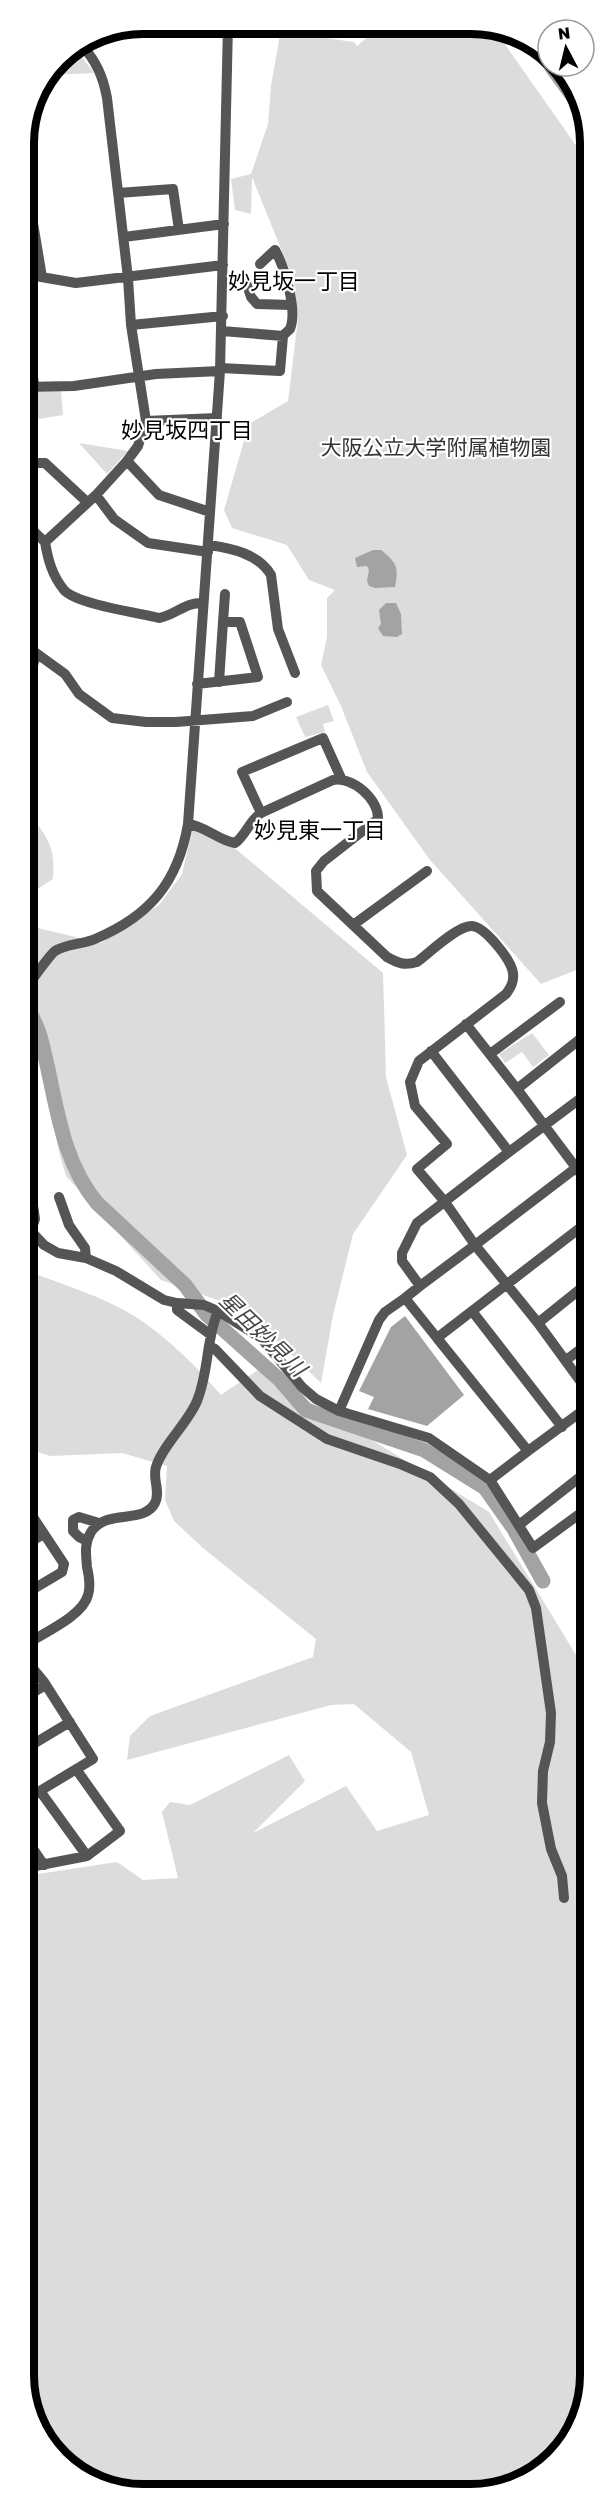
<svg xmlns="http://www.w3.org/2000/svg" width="614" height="2518" font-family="'Golos Text','Noto Sans JP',sans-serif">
<rect width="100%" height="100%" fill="#fff"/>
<path fill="#dcdcdc" d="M 381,26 L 492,26 L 575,144 L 589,153 L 589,965 L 541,984 L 430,860 L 367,772 L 341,706 L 321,665 L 327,637 L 327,598 L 335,590 L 309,580 L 287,545 L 232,528 L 224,510 L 249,424 L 288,401 L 298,319 L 294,281 L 252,177 L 251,214 L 235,210 L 231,179 L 251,174 L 268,124 L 271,86 L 280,35 L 304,35 L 354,42 L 357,46 Z
M 79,53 L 94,73 L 49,75 L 50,72 Z
M 61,390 L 63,415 L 33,420 L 31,391 Z
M 79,443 L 128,451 L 107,474 Z
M 328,705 L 334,721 L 323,724 L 325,732 L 305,737 L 296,717 Z
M 24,809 C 46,834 56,845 53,879 L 25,897 Z
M 193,828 L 230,844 L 383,973 L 386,1077 L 407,1155 L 353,1234 L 333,1315 L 321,1383 L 245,1310 L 161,1280 L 66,1176 L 59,1152 L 41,1059 L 25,1029 L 25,925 L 101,943 L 159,905 L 182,874 Z
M 532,1033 L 549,1055 L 533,1067 L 522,1052 L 505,1063 L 499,1054 Z
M 25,1270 C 61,1284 102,1296 136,1317 C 168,1338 196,1366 221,1395 L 258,1370 L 489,1512 L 576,1655 L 589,1643 L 590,2382 L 560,2454 L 486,2493 L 120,2492 L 59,2459 L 25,2390 L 25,1876 L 117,1862 L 143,1880 L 178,1878 L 162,1812 L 170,1802 L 190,1805 L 289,1755 L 305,1781 L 253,1833 L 346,1786 L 377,1831 L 429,1815 L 411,1752 L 354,1704 L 331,1705 L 127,1760 L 130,1736 L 150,1716 L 313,1657 L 316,1639 L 203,1548 L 174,1521 L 165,1500 L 167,1466 L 122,1453 L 50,1456 L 25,1448 Z"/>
<path fill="#a3a3a3" d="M 373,550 L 381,550 C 397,563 399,567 395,587 L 375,588 L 369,586 L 367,581 L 369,570 L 367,566 L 357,567 L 355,558 Z
M 386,603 L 396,603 L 401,614 L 402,634 L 397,637 L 383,636 L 378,628 L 381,624 L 379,610 Z
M 405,1316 L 464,1395 L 427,1426 L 368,1409 L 374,1397 L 359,1391 L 391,1327 Z"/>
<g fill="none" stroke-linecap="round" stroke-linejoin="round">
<path stroke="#a3a3a3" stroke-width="15" d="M 540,51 L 548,62
M 551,66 L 575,99
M 25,1002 C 30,1013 37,1025 40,1036 C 56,1093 58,1156 97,1203 L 185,1285 L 207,1315 L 280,1380 L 306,1410 L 424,1450 L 485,1488 L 514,1529 L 543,1581"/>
<path stroke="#555" stroke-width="10" d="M 228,25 L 220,371 L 188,824 C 205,826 218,840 235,843 C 246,835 249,821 261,813 L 333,780 C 352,776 379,799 378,819 L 324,861 L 316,871 L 317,891 L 387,957 C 398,963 404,966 417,962 C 428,954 457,926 471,926 C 485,926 511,960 513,973 C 514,982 511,987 506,994 L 419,1061 L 410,1082 L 415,1106 L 447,1144 L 417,1169 L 445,1202 L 475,1245 L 420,1286 L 402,1261 L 402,1253 L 417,1223 L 509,1152
M 81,44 C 96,61 103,76 107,98 L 128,278 L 131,325 L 146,421 L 138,446 L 127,461 L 96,495 L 45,542 C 48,560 52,575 64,590 C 76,604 139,613 159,618 C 176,615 185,602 203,603
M 118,193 L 173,189 L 179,230
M 24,223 L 33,223 L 42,277
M 124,237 L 224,224
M 260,264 L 275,250 C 284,266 298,310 290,329 C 288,331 285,333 283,336
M 24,274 L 76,283 L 223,265
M 246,282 L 251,297 L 257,304 L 291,305
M 24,293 L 34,386
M 131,325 L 223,316
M 220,368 L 280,371 L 283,336 L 222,331
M 24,387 L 74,386 L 156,374 L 220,371
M 146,421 L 217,418
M 127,461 L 159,495 L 210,512
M 24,463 L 45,463 L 87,502
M 96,495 L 114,519 L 148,543 L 208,552
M 24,522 L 45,542
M 209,545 C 231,548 259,554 271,575 L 278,629 L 295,673
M 223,622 L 225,594
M 24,648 L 36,653 L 65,674 L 79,694 L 112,718 L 146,722 L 176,722 L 253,716 L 287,702
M 197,684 L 258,677 L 240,622 L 223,622 L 219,682
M 24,703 L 36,653
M 261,813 L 242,772 L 323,738 L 341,778
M 353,925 L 427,871
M 25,997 L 29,993 C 29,990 29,987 30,984 C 32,979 51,954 55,951 C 66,944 84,944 95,939 C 150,916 178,882 188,824
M 466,1024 L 517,1089 L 589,1032
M 431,1051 L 509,1152 L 589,1092
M 490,1054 L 560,1002
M 517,1089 L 589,1185
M 25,1152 L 35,1219 L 31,1231
M 589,1158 L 475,1245 L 538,1323 L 589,1393
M 59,1197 L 69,1225 L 85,1248 L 86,1258
M 25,1225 L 44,1245 L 58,1253 L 86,1258 L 116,1271 L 164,1300 L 177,1303 L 204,1305 L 218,1311 L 261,1338 L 302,1387 L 316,1399 L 339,1411 L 429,1438 L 490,1480
M 420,1286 L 405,1298 L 437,1338 L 589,1221
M 177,1303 L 177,1310 L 211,1335
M 472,1311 L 562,1427
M 538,1323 L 589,1282
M 437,1338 L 528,1451 L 490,1480 L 533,1548 L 589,1507
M 209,1346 L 215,1349 L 260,1396 L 327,1439 L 400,1464 L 430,1477 L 459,1504 L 529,1590 L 536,1608 L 551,1713 L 550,1742 L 543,1771 L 542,1803 L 551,1849 L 562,1876 L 564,1898
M 566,1360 L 589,1343
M 339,1411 L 379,1320 L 385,1312 L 405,1298
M 528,1451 L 589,1406
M 25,1505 L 64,1564 L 62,1572 L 25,1594
M 519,1525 L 589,1470
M 87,1541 L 79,1537 L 73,1531 L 73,1520 L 79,1517 L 99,1523
M 25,1545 L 44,1534
M 25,1645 C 43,1633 83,1616 88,1595 C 91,1586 89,1576 87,1567 C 86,1554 84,1544 91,1532 C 107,1508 143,1525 155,1503 C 161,1491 152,1479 156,1467 C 162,1446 188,1423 197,1401 C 209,1372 206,1339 218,1311
M 25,1659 L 44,1682 L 93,1759 L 25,1800
M 25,1697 L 46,1685
M 25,1749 L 70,1722
M 40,1791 L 87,1856
M 25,1837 L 44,1865
M 25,1868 L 87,1856 L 120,1831 L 76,1769"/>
</g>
<g text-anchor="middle" stroke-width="4.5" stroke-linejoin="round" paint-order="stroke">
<g font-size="21" fill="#333" stroke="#fff">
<text x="436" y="455">大阪公立大学附属植物園</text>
</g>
<g font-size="22" fill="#000" stroke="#fff">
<text x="294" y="289">妙見坂一丁目</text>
<text x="187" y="438">妙見坂四丁目</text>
<text x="320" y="838">妙見東一丁目</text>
</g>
<g font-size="22" font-style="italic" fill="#444" stroke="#fff">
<text transform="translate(263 1334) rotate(44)" y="8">星田妙見川</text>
</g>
</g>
<path d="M0 0H614V2518H0ZM143 34H471A109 109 0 0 1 580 143V2375A109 109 0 0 1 471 2484H143A109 109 0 0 1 34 2375V143A109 109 0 0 1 143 34Z" fill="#fff" fill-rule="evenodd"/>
<path fill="none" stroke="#000" stroke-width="8" d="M143 34H471A109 109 0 0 1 580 143V2375A109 109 0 0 1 471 2484H143A109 109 0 0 1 34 2375V143A109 109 0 0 1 143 34Z"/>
<g transform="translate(566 48) rotate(353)"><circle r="28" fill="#ffffff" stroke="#999999" stroke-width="1.5"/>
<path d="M0-4.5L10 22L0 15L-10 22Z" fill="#000000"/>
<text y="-9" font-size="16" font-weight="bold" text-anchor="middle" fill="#000000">N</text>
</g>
</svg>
